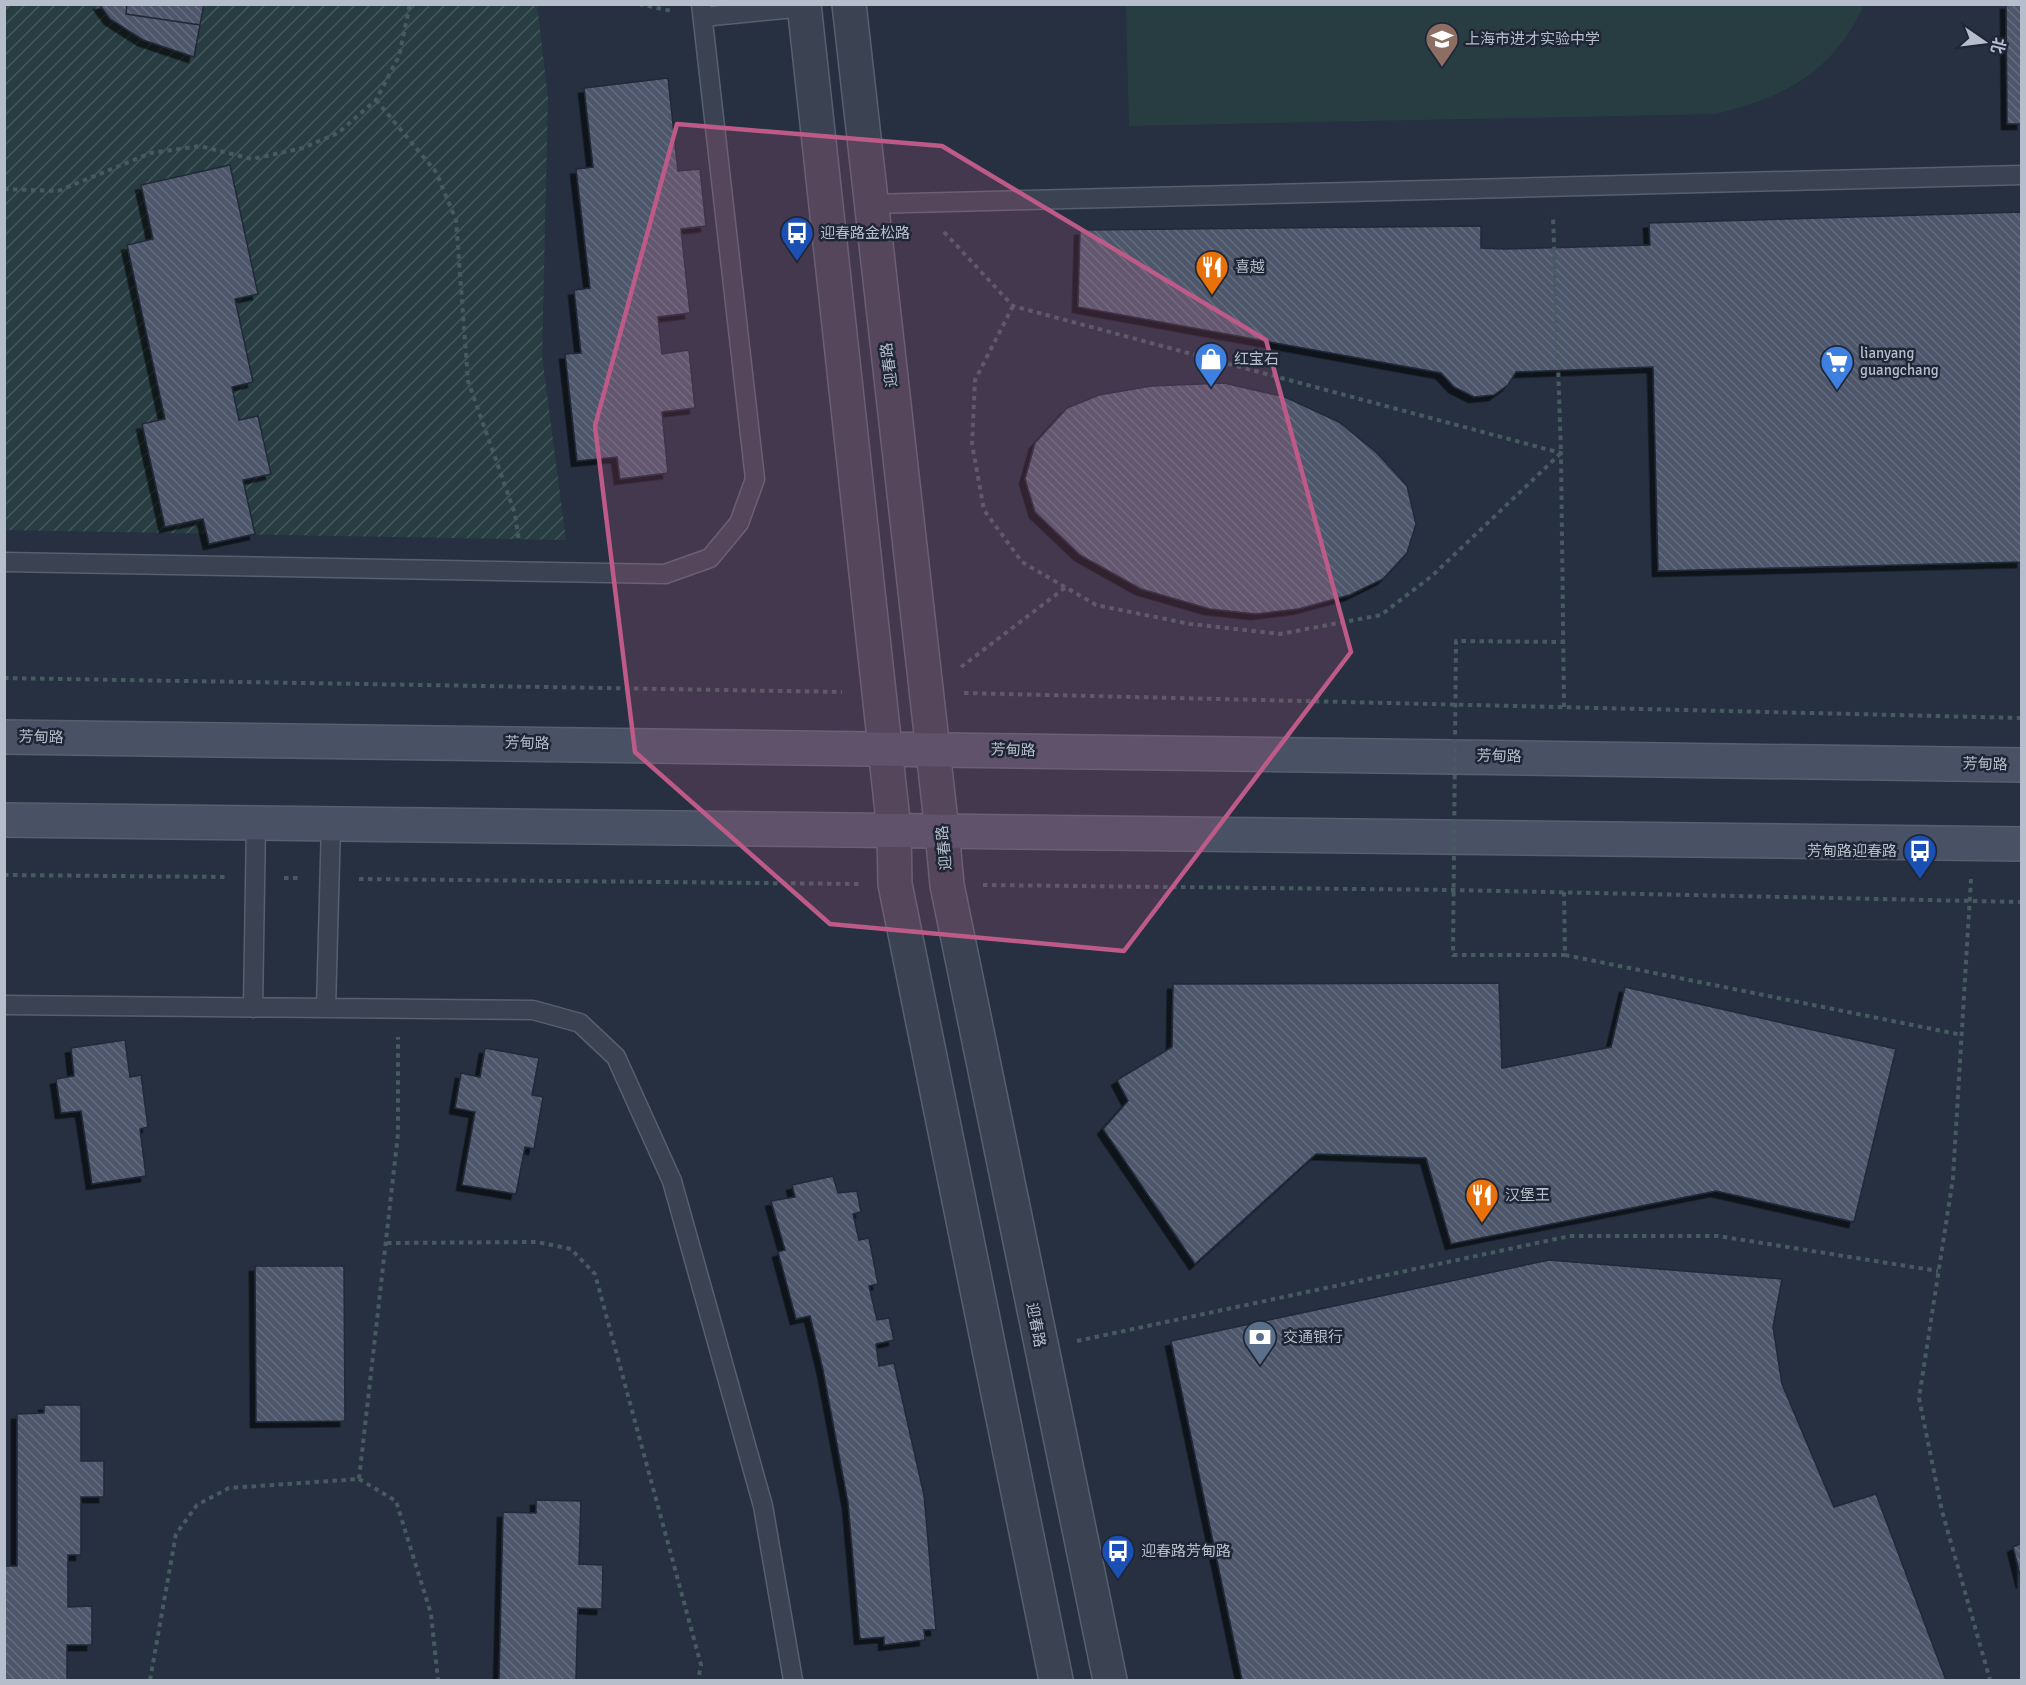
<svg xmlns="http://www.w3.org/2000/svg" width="2026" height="1685" font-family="Signika,'Noto Sans SC',sans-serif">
<defs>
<pattern id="garden-furrows" width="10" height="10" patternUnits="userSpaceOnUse" patternTransform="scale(1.5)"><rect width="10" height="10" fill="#283d42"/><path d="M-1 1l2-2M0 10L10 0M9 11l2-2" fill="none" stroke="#45575c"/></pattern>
<pattern id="building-back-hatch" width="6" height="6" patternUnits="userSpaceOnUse" patternTransform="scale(1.5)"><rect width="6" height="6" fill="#4d576a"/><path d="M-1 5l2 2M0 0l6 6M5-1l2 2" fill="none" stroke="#646d7e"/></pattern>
<filter id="shadow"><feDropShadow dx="-5.5" dy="5.5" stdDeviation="0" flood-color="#0009"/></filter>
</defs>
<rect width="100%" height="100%" fill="#263041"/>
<path fill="#283d42" d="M 1126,5 L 1126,4 L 1864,5 C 1833,72 1784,98 1715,114 L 1129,126 Z"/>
<path fill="url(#garden-furrows)" d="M 5,5 L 537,5 L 548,98 L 542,356 L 566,540 L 5,530 Z"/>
<path fill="url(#building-back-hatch)" stroke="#212938" stroke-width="1.5" filter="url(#shadow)" d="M 99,4 L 127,4 L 126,14 L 200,25 L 194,57 L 143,40 L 110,19 Z
M 127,4 L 204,4 L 200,25 L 126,14 Z
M 2006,4 L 2022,4 L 2022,124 L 2007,124 Z
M 668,78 L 678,171 L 700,169 L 706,226 L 681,229 L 690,313 L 658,317 L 662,354 L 689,350 L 695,408 L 662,412 L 668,473 L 620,479 L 617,457 L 577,461 L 565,354 L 581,353 L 574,290 L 590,288 L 576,169 L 593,167 L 584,88 Z
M 230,165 L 258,294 L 235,299 L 253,382 L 232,387 L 239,420 L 258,416 L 271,474 L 243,480 L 255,534 L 209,544 L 203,519 L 165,527 L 142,424 L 165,419 L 127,245 L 153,239 L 141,185 Z
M 2022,212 L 2022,562 L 1658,571 L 1653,367 L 1516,372 L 1508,385 L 1494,395 L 1474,397 L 1454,387 L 1441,373 L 1078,307 L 1080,230 L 1481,226 L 1481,248 L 1504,249 L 1650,245 L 1649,223 Z
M 1224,383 L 1285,397 L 1339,422 L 1377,453 L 1407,486 L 1416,524 L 1407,553 L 1383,579 L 1350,595 L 1298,609 L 1256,614 L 1210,609 L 1141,589 L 1080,555 L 1035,512 L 1025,479 L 1035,443 L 1067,408 L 1099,395 L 1151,386 Z
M 1499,983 L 1502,1068 L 1611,1047 L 1625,987 L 1896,1049 L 1854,1222 L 1716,1191 L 1451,1244 L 1426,1158 L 1316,1154 L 1195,1264 L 1103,1129 L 1128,1101 L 1117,1080 L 1172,1047 L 1173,984 Z
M 125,1040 L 130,1077 L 141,1075 L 148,1127 L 140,1129 L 146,1176 L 92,1184 L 81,1111 L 61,1113 L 56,1079 L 74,1076 L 71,1048 Z
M 485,1048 L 539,1058 L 532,1095 L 543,1097 L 534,1149 L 525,1147 L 516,1194 L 462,1185 L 475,1112 L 455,1108 L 461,1073 L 480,1077 Z
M 833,1176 L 838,1193 L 857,1191 L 861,1212 L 853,1214 L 859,1240 L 869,1238 L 878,1284 L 869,1286 L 877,1320 L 889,1318 L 894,1340 L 876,1344 L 879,1366 L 894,1363 L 924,1495 L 936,1630 L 924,1630 L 925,1640 L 884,1645 L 884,1637 L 860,1639 L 848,1503 L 823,1370 L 810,1316 L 796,1319 L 778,1252 L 785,1250 L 771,1201 L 795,1197 L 792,1185 Z
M 1549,1260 L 1782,1279 L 1773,1327 L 1782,1384 L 1834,1507 L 1876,1494 L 1946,1680 L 1242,1680 L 1171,1341 Z
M 255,1266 L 344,1266 L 345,1421 L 256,1422 Z
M 44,1405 L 81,1405 L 81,1461 L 104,1461 L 104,1497 L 81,1497 L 81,1555 L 68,1555 L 68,1607 L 92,1606 L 92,1645 L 67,1645 L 67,1680 L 5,1680 L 4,1566 L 17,1566 L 17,1414 L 44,1413 Z
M 536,1500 L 581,1501 L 579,1564 L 603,1565 L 602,1609 L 578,1608 L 576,1680 L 499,1680 L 503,1512 L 536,1513 Z
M 2022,1543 L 2022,1583 L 2013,1547 Z"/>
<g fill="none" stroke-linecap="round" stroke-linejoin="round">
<g stroke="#58606e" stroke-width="21">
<path id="service" d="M 703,17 L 804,7
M 870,204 L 2022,175
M 4,562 L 665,574 L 710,558 L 739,523 L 755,479 L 701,4
M 4,1005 L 533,1010 L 580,1023 L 616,1057 L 672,1181 L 763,1506 L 793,1680
M 253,1008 L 256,823
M 326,1008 L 331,824"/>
</g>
<g stroke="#58606e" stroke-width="36">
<path id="minor" d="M 894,830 L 895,884 L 1056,1680
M 942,831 L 947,885 L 1110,1680"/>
</g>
<g stroke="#58606e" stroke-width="36">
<path id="tertiary" d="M 804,4 L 894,830
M 849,4 L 942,831"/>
</g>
<g stroke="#58606e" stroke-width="36">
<path id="secondary" d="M 4,737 L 2022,765
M 4,820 L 2022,844"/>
</g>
<path stroke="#475a5f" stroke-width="4" stroke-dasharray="4.5 4.5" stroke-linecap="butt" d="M 639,4 L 672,11
M 376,100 L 436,172 L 456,220 L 468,381 L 515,514 L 519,542
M 4,189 L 58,191 L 151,153 L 200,146 L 252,159 L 303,148 L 338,133 L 376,100 L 399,56 L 410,4
M 944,232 L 1013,306 L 1561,453 L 1564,707
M 1013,306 L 975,380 L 972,444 L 984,510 L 1022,562 L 1096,605 L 1190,624 L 1280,634 L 1381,615 L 1433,575 L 1561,453 L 1553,215
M 961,667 L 1066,587
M 4,678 L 842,692
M 964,693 L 2022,718
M 4,875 L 226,877
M 284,878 L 301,878
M 359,879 L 859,884
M 1971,879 L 1953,1178 L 1919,1398 L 1942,1511 L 1990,1680
M 983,885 L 1452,890 L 2022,902
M 1564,892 L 1565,955 L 1962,1035
M 387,1243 L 537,1242 L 571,1249 L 595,1274 L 701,1665 L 698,1680
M 1077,1341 L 1570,1236 L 1718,1236 L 1938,1271
M 359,1479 L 396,1501 L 431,1614 L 438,1680
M 150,1680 L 176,1534 L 197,1505 L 229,1488 L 359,1479 L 398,1134 L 398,1037"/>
<use href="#service" stroke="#3b4251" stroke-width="18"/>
<use href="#minor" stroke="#3b4251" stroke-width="33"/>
<use href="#tertiary" stroke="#3b4251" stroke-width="33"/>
<use href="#secondary" stroke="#495164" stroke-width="33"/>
<path stroke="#475a5f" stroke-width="4" stroke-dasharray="4.5 4.5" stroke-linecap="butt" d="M 1565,642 L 1456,641 L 1453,955 L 1565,955"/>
</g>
<path fill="#be5a88" fill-opacity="0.2" stroke="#be5a88" stroke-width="4.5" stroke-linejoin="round" d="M 677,124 L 942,146 L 1266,340 L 1351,652 L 1124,951 L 830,924 L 635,752 L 595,426 Z"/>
<defs>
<g id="school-pin" transform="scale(1.725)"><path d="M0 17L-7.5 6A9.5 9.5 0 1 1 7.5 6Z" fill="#8d6e63" stroke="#1f2736"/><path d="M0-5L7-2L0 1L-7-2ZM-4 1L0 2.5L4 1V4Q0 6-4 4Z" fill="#fff"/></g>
<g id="bus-pin" transform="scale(1.725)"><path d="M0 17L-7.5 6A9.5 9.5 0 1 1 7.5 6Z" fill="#1a4fb4" stroke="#1f2736"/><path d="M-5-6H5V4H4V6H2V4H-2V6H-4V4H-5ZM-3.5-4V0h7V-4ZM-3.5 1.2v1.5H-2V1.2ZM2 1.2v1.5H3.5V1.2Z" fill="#fff"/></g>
<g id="restaurant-pin" transform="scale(1.725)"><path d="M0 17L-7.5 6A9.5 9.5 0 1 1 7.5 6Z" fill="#e8710a" stroke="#1f2736"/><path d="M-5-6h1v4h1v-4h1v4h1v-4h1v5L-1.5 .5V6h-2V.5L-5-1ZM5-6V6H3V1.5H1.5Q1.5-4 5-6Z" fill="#fff"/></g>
<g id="shop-pin" transform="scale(1.725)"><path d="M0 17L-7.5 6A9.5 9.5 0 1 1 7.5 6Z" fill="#3f7fe0" stroke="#1f2736"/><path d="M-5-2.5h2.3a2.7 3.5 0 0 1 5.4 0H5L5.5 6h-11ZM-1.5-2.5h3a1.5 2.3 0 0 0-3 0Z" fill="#fff"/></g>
<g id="supermarket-pin" transform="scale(1.725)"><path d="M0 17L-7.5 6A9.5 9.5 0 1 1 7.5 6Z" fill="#3f7fe0" stroke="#1f2736"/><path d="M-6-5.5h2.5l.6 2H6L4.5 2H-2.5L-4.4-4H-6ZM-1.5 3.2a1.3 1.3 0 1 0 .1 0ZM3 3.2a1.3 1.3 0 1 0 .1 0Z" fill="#fff"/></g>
<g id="bank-pin" transform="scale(1.725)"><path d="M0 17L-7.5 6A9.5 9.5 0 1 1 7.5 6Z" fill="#5c6f8a" stroke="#1f2736"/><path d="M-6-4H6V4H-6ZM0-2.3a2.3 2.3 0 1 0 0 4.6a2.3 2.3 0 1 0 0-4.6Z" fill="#fff"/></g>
</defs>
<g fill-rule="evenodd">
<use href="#school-pin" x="1442" y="39"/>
<use href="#bus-pin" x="797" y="233"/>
<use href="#restaurant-pin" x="1212" y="267"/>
<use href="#shop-pin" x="1211" y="359"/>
<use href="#supermarket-pin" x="1837" y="362"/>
<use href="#bus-pin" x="1920" y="851"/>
<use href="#restaurant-pin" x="1482" y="1195"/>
<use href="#bank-pin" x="1260" y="1337"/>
<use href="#bus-pin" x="1118" y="1551"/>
</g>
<g text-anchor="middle" stroke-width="5" stroke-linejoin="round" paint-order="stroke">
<g font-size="15" fill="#b7becb" stroke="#1f2736" text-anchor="start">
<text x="1465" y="44">上海市进才实验中学</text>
<text x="820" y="238">迎春路金松路</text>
<text x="1235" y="272">喜越</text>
<text x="1860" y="358">lianyang<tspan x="1860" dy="17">guangchang</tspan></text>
<text x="1234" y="364">红宝石</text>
<text x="1897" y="856" text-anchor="end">芳甸路迎春路</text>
<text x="1505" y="1200">汉堡王</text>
<text x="1283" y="1342">交通银行</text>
<text x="1141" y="1556">迎春路芳甸路</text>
</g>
<g font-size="15" fill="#b7becb" stroke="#1f2736">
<text transform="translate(889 365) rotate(-97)" y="5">迎春路</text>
<text transform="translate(41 737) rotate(1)" y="5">芳甸路</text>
<text transform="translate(527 743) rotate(1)" y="5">芳甸路</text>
<text transform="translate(1013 750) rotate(1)" y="5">芳甸路</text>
<text transform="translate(1499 756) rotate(1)" y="5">芳甸路</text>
<text transform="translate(1985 764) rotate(1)" y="5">芳甸路</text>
<text transform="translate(944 848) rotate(-95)" y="5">迎春路</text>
<text transform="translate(1036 1325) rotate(79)" y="5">迎春路</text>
</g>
</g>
<rect width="2026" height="1685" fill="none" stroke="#b7becb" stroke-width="12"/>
<g transform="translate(1984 42) rotate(104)" stroke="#1f2736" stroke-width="4.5" paint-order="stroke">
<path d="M0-4.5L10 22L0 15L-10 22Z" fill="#b7becb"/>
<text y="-9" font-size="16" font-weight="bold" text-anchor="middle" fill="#b7becb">北</text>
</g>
</svg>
